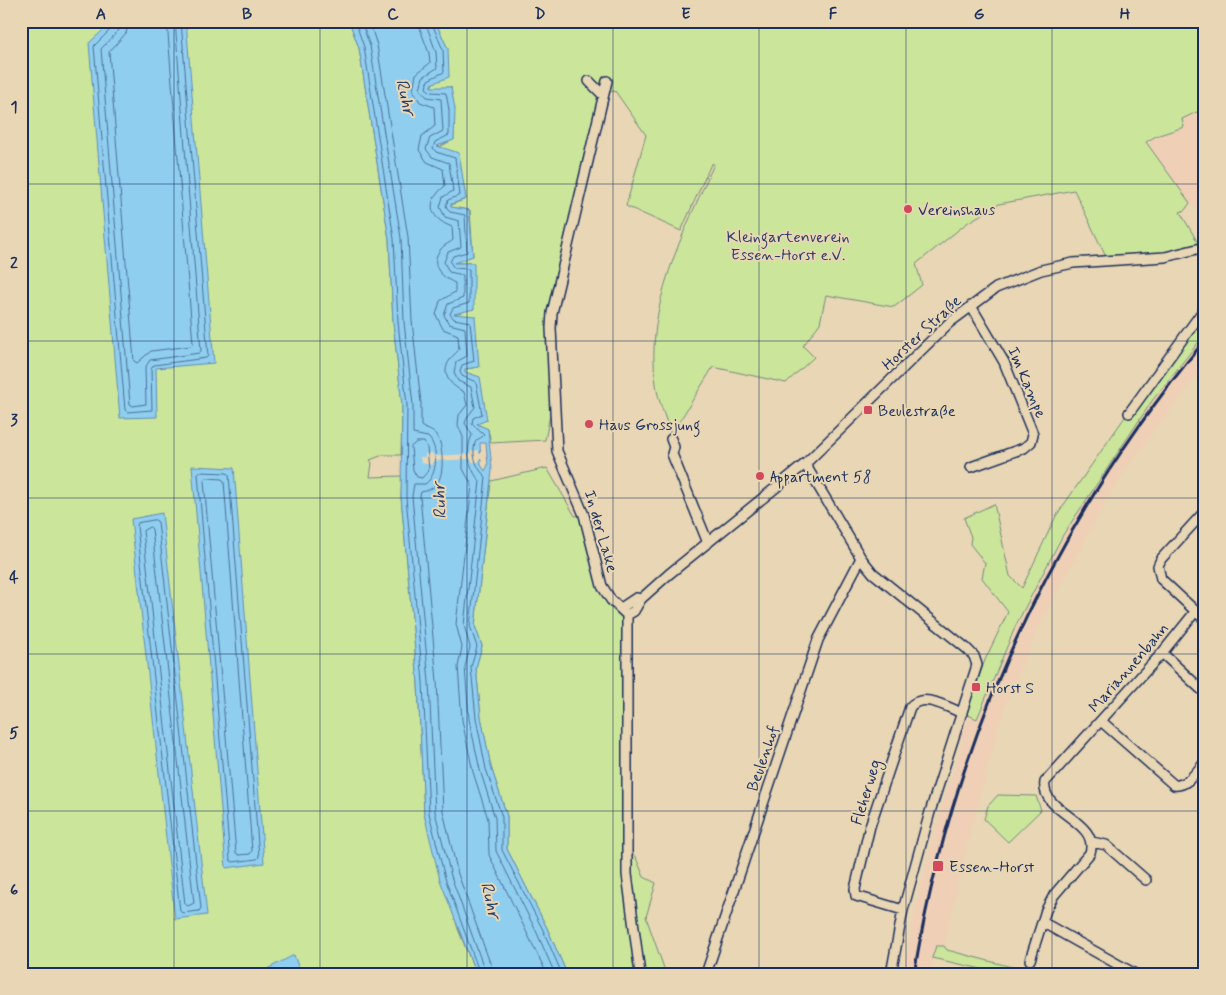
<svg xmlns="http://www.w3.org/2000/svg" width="1226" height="995" font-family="Mynerve,sans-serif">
<rect width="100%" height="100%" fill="#e8d6b4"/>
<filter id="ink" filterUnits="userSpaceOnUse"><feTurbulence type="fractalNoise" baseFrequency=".02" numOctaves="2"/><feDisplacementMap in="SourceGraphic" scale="10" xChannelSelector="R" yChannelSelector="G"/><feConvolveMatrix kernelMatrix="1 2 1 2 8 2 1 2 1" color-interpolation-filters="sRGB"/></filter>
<g filter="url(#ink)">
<path fill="#efd0b6" d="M 1205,108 L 1205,216 L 1190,203 L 1146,142 L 1156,136 L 1184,127 L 1182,119 Z
M 1205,334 L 1205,364 L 1133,459 L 1107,499 L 1035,634 L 1004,708 L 969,837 L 944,946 L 936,947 L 930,974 L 904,974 L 913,919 L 939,815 L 963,741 L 957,738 L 966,714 L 977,719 L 1016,625 L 1063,535 L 1152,401 Z"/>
<path fill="#cbe59b" stroke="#738a7c" d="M 21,21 L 349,21 L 359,48 L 389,239 L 393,322 L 402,405 L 401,455 L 383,455 L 370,460 L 372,463 L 370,477 L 402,476 L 401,497 L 418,683 L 424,814 L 458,929 L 476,974 L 21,974 Z
M 435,21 L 1205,21 L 1205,108 L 1182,119 L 1184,127 L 1156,136 L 1146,142 L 1190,203 L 1185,210 L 1180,212 L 1200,246 L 1165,257 L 1107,259 L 1074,190 L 999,204 L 967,223 L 916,264 L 922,285 L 894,307 L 826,295 L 820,323 L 803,346 L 814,357 L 786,383 L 713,367 L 671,435 C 666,418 658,401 656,384 C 644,307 684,232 714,164 L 711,164 L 681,231 L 626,206 L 646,135 L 615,91 L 606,92 L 550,312 L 552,405 L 545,440 L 491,443 L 488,429 L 476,424 L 477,422 L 487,420 L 465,372 L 465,369 L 479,367 L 454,314 L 474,263 L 454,263 L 454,261 L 473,256 L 470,210 L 451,207 L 451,205 L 466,199 L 463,181 L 438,148 L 454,139 L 451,87 L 431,88 L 448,49 Z
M 1205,310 L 1205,334 L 1152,401 L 1063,535 L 1016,625 L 977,719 L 966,714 L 985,660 L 1008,612 L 982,578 L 985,563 L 970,544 L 971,537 L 964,518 L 994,504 L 1010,576 L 1022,588 L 1056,516 L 1127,414 Z
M 547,468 L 575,516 L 583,515 L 600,587 L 626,616 L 627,846 L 636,858 L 644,877 L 656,883 L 646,917 L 665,971 L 658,974 L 567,974 L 547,928 L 507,849 L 507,816 L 491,767 L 481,717 L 476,667 L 482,646 L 475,626 L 491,481 Z
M 998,795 L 1036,796 L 1041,810 L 1008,842 L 984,819 L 988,806 Z
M 936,946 L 944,946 L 947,950 L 1023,970 L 1021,974 L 1004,974 L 932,958 Z"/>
<path fill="#90cef0" stroke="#618eb6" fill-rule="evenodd" d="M 113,21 L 186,21 L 214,363 L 156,368 L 157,417 L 120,418 L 89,43 Z
M 349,21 L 435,21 L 448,49 L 449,77 L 431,84 L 431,87 L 451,87 L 455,109 L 454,140 L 437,146 L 459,153 L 466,199 L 451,204 L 451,207 L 469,210 L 473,256 L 454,263 L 474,263 L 474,309 L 454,314 L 475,316 L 479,367 L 465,369 L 465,372 L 480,377 L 487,420 L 477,424 L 488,429 L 492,470 L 475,626 L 482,646 L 476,668 L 481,717 L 491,767 L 507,816 L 507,849 L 547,928 L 567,974 L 476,974 L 440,880 L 424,814 L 418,683 L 401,497 L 402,405 L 393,322 L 389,239 L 359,48 ZM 480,443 L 486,443 L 488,465 L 485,471 L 481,465 Z
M 192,466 L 234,468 L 264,863 L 226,868 Z
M 162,513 L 207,915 L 175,919 L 131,519 Z
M 21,911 L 27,974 L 21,974 Z
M 294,955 L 301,974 L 269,974 L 267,969 Z"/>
<path fill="#e8d6b4" d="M 479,450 L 479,454 L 483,453 L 483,458 L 479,458 L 479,462 L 472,462 L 471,459 L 433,461 L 433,465 L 421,463 L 420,457 L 425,457 L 425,454 L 433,453 L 433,456 L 471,454 L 471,451 Z"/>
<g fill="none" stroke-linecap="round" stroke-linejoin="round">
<path stroke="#4a6f98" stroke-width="1" d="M 116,21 L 114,26 L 94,46 L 125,410 L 127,412 L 152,410 L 151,369 L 154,365 L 206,358 L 208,356 L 181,21
M 122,21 L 119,30 L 101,49 L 130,404 L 133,406 L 146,404 L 145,368 L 150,360 L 199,353 L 201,351 L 175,21
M 130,21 L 126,33 L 109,52 L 134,361 L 137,363 L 151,351 L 191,346 L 193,344 L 167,21
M 355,21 L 364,47 L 394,239 L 398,322 L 407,405 L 406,497 L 423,682 L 429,813 L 445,878 L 480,974
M 361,21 L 370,46 L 401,238 L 404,322 L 413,405 L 413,434 L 428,437 C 439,447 438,476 425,484 L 414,484 L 412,496 L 429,682 L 435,812 L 451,876 L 486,974
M 369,21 L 377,45 L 408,237 L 412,321 L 421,403 L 421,426 C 426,430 433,430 437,436 C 441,442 441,449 442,455 C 443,473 441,489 421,492 L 420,496 L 437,681 L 443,811 L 458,874 L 494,974
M 417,21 L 429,53 L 430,63 L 416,74 L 413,90 L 420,102 L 434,107 L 435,126 L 422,136 L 419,150 L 427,162 L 443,169 L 445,186 C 425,202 429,218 452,227 L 453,240 C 450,243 445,244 441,249 C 428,264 441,277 455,283 L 455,292 L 440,301 L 436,315 L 443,329 L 458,335 L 459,350 C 440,366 442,381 464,392 L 467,405 L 459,415 L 458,425 L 463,437 L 463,469 L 472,485 L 456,624 L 462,647 L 458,667 L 462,720 L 473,772 L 488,819 L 489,855 L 547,974
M 425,21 L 436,52 L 437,68 L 423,77 L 420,89 L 427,97 L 441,99 L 443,131 L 430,138 L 426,149 L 432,157 L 449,163 L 453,191 L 443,197 L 440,207 L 445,217 L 459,221 L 461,247 L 448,252 L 444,262 L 449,272 L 463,275 L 463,298 L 448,304 L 444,315 L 449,324 L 465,328 L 467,356 L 456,362 L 454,373 L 458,381 L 471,387 L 475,407 L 468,416 L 465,423 L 472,435 C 465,451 469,469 480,481 L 464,625 L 470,647 L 465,667 L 469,719 L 480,770 L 495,818 L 496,851 L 537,933 L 555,974
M 431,21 L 443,50 L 444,72 L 428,80 L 426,88 L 431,92 L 446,93 L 449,110 L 449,135 L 435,142 L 433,148 L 436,152 L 455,158 L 460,195 L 448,200 L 446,206 L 450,212 L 465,215 L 467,252 L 453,256 L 450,262 L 454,268 L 469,269 L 469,303 L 453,308 L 450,314 L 454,319 L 470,322 L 474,361 L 462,365 L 460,372 L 462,376 L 476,382 L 482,414 L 473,418 L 472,424 L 484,435 C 482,438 476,439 475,443 C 471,457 478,470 486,477 L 470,626 L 477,647 L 471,667 L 476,718 L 486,769 L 502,817 L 502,850 L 543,930 L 562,974
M 417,442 L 424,442 L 427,447 L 429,470 L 422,478 L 417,477 L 413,470 L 411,447 Z
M 200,472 L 227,473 L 229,475 L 259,857 L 257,859 L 233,862 L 230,860 L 198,474 Z
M 207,478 L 222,479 L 224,481 L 252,851 L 250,854 L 239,855 L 236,853 L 204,481 Z
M 155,520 L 158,522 L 201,908 L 199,911 L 182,913 L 180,911 L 137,526 L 138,523 Z
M 150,527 L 152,529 L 194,903 L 188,906 L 185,904 L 143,531 Z"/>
<g stroke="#1b2f5e" stroke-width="12">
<path id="minor" d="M 589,81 L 603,95
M 607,81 L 552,313 L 551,328 L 557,451 L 584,515 L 602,586 L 611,600 L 627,615 L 627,874 L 640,974
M 971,306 L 1004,362 L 1033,434 L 1031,442 L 1024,448 L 971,467
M 1129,413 L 1205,308
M 671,439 L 674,447 L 672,454 L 708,543
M 805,464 L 861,558 L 873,573 L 966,648 L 974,656 L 977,665 L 930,812 L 903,910 L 891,974
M 1205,511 L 1161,559 L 1158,566 L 1161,579 L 1205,620
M 621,608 L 636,598 L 641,599
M 627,615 L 634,611 L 641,599 L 669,574 L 805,464 L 949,323 L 996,288 L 1041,270 L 1073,263 L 1165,257 L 1205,247
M 1162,653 L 1205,693
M 1101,721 L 1174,785 C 1187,787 1197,771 1205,762
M 1092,842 L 1106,845 L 1146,880
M 903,910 L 856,896 L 855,889 L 870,826 L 910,707 C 923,692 947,707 962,713
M 1042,922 L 1135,974
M 1030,960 L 1046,910 L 1054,895 L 1090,853 C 1100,820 1040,813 1045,782 L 1162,653 L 1195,612
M 706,974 L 818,640 L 861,558"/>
</g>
<use href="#minor" stroke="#e8d6b4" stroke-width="9"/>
<path stroke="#1b2f5e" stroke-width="3" d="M 914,974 C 954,735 1051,526 1205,340"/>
</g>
</g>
<path fill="none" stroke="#1b2f5e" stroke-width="1" stroke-opacity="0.55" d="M 174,21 L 174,974M 320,21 L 320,974M 467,21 L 467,974M 613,21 L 613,974M 759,21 L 759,974M 906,21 L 906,974M 1052,21 L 1052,974M 21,184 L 1205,184M 21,341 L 1205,341M 21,498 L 1205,498M 21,654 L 1205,654M 21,811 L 1205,811"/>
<g fill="#d1495b" stroke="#e8d6b4" stroke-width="2">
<circle cx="908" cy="209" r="5"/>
<rect x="863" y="405" width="10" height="10" rx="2.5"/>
<circle cx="589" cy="424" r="5"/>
<circle cx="760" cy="476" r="5"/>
<rect x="971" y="682" width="10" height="10" rx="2.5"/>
<rect x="932" y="860" width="12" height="12" rx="2.5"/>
</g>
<g text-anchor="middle" stroke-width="4" stroke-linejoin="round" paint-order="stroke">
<g font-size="16" fill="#1b2f5e" stroke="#e8d6b4" text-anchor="start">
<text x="918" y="215">Vereinshaus</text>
<text x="878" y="416">Beulestraße</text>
<text x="599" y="430">Haus Grossjung</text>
<text x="770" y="482">Appartment 58</text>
<text x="986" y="693">Horst S</text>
<text x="949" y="872">Essen-Horst</text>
</g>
<g font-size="16" fill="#2d4164" stroke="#e8d6b4">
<text x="788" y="242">Kleingartenverein<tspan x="788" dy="18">Essen-Horst e.V.</tspan></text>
</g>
<g font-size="16" fill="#1b2f5e" stroke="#e8d6b4">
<text transform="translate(921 332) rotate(-43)" y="6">Horster Straße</text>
<text transform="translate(1028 382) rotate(67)" y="6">Im Kampe</text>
<text transform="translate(602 531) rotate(74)" y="6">In der Lake</text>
<text transform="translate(1128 667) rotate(-49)" y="6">Mariannenbahn</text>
<text transform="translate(762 758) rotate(-71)" y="6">Beulenhof</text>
<text transform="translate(865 792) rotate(-73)" y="6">Fleherweg</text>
</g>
<g font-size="18" font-style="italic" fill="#273f6d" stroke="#e8d6b4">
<text transform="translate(406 97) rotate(77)" y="6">Ruhr</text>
<text transform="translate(439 501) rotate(-93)" y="6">Ruhr</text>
<text transform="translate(491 900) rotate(76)" y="6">Ruhr</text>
</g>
</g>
<rect width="1226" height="995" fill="none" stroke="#e8d6b4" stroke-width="55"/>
<rect x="28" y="28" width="1170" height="940" fill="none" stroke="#1b2f5e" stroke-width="2"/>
<g font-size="16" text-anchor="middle" font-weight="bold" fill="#1b2f5e">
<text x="101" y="19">A</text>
<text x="247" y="19">B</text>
<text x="393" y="19">C</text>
<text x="540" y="19">D</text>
<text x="686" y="19">E</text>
<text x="833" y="19">F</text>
<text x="979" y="19">G</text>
<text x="1125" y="19">H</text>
<text x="14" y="112">1</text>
<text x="14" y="268">2</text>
<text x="14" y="425">3</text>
<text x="14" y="582">4</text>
<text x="14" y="738">5</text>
<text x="14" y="895">6</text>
</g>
</svg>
